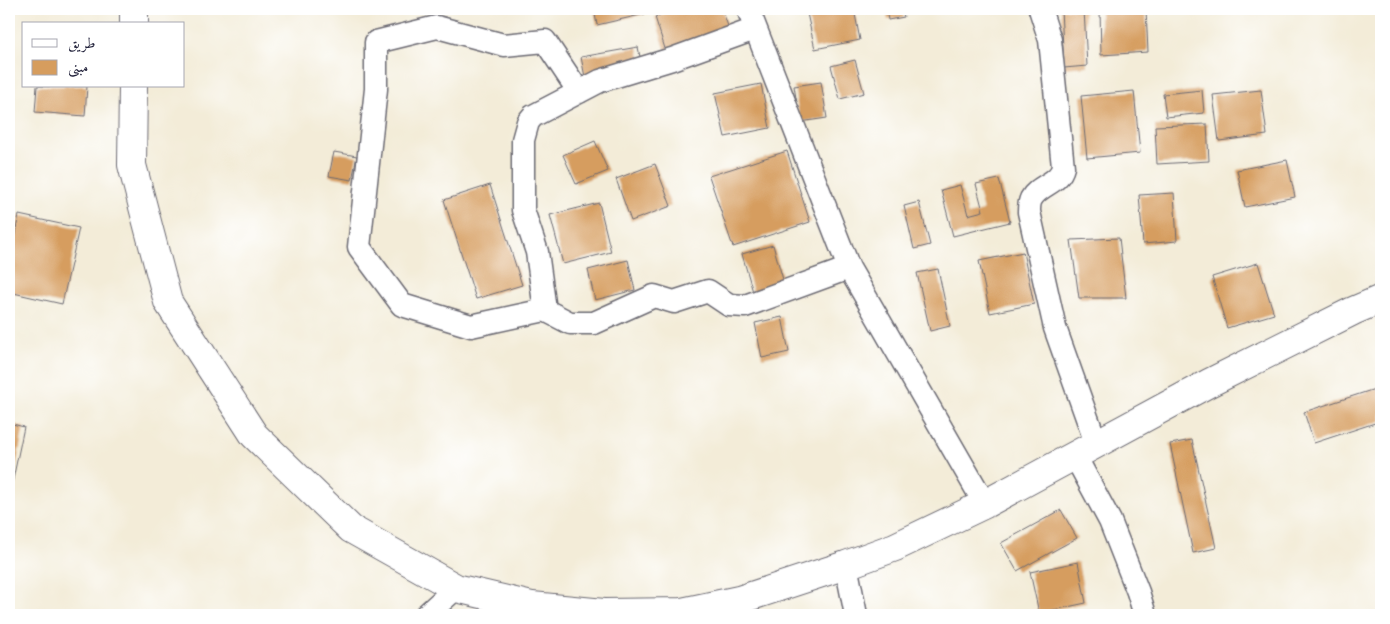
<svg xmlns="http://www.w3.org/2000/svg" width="1390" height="624" font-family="'EB Garamond',Amiri,serif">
<rect width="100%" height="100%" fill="#fff"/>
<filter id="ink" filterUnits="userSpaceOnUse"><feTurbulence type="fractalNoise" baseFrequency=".02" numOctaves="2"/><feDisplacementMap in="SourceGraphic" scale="10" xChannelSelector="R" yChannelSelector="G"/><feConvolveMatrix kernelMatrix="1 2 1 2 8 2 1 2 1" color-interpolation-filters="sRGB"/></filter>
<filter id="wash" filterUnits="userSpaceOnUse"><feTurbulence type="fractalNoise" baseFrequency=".0096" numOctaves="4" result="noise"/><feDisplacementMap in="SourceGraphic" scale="20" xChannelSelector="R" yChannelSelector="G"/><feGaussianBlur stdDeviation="1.12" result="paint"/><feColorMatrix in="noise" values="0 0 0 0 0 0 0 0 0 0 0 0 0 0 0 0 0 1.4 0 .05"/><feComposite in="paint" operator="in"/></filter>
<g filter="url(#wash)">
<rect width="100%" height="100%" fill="#f3ecd8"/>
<g id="blocks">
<path fill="#d69d5e" d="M 594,9 L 648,9 L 649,13 L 597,25 Z
M 675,9 L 722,9 L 730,32 L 667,55 L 655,17 Z
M 806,9 L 854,9 L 860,40 L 815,49 Z
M 886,9 L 902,9 L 904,17 L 888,20 Z
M 1061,9 L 1084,9 L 1087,66 L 1064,68 Z
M 1146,9 L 1148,52 L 1101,55 L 1100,10 Z
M 638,47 L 642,67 L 585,77 L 581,57 Z
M 855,60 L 864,93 L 840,99 L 831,66 Z
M 821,82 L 827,118 L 800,122 L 794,86 Z
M 761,84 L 770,128 L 725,137 L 715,93 Z
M 37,86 L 87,86 L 85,116 L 35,112 Z
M 1202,90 L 1204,113 L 1166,117 L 1163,94 Z
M 1261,90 L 1267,135 L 1219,141 L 1213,95 Z
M 1134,91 L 1140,153 L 1087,158 L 1081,96 Z
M 1207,124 L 1209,161 L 1157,164 L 1155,126 Z
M 595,141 L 608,171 L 576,184 L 563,155 Z
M 787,151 L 810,222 L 733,247 L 709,176 Z
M 334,152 L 357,156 L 352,180 L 329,176 Z
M 1287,160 L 1295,197 L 1245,207 L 1237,170 Z
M 655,164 L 671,206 L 631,221 L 616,179 Z
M 999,179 L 1010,222 L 953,236 L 941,190 L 960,185 L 968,215 L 983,211 L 976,184 Z
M 490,185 L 522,285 L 476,299 L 444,200 Z
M 1174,193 L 1177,241 L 1143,244 L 1139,195 Z
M 919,202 L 930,245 L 914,249 L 904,206 Z
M 599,203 L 611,252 L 563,264 L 550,215 Z
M 19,215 L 79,228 L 62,304 L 9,292 L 9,262 Z
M 1119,238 L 1126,298 L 1079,298 L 1071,240 Z
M 773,245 L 784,283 L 753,292 L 742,254 Z
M 1023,252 L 1034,304 L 990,313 L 979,261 Z
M 628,260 L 635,290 L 595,300 L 588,270 Z
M 1258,263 L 1274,314 L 1227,328 L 1212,277 Z
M 938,269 L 950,326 L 930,331 L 917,273 Z
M 782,317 L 789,352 L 762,358 L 755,323 Z
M 1381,387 L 1381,421 L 1314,443 L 1304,412 Z
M 9,423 L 24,427 L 11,489 L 9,488 Z
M 1192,440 L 1216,548 L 1193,553 L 1170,444 Z
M 1061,510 L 1077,538 L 1017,571 L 1001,543 Z
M 1078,562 L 1086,603 L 1039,613 L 1030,572 Z"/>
</g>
</g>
<g filter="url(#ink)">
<use href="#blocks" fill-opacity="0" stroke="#6b6972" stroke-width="1"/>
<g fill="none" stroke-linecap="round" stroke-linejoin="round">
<g stroke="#6b6972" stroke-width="25">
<path id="minor" d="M 748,9 L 849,268 L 985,504
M 1040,9 L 1050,40 L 1063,167 C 1059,184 1039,184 1031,199 C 1029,203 1029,208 1029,212 L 1055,328 L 1096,443
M 755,29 L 672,59 L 600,81 L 533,116 L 528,122 L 523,140 L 523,210 L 537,252 L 545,310 L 570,323 L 594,323 L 654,296 L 674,302 L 708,291 L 729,305 L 745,306 L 849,268
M 545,310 L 471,326 L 402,305 L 359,247 L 376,89 L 376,42 L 437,27 L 504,45 L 545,41 L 579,92
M 1075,456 L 1110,521 L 1138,592 L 1145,615
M 846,565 L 856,615
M 426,615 L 456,588"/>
</g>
<g stroke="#6b6972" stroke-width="30">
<path id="tertiary" d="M 134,24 L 134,9
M 133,86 L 132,165 L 168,302 L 254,435 L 351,529 L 456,588 L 532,606 L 604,613 L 682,612 L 739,600 L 846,565 L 895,547 L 985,504 L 1209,383 L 1353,311 L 1381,299"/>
</g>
<use href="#minor" stroke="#fff" stroke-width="22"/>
<use href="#tertiary" stroke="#fff" stroke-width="28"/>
</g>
</g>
<rect width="1390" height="624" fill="none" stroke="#fff" stroke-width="30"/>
<rect x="22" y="22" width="162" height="65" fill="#ffffff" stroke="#a7a7b1"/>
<rect x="32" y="39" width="25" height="8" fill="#ffffff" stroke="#a7a7b1"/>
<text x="68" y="48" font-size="15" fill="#22223b">طريق</text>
<rect x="32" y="60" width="25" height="15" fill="#d69d5e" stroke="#a7a7b1"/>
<text x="68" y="72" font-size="15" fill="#22223b">مبنى</text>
</svg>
